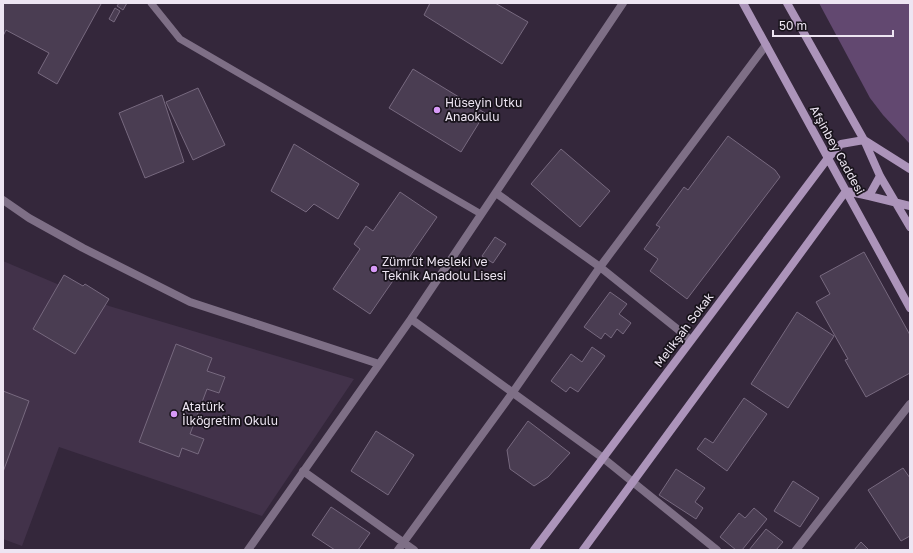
<svg xmlns="http://www.w3.org/2000/svg" width="913" height="553" font-family="'Golos Text',sans-serif">
<rect width="100%" height="100%" fill="#34273b"/>
<path fill="#42324a" d="M 3,261 L 109,306 L 354,379 L 262,516 L 59,447 L 22,546 L 3,539 Z"/>
<path fill="#624870" d="M 819,3 L 910,3 L 910,144 L 883,115 L 870,98 Z"/>
<path fill="#4a3d52" stroke="#77697f" d="M 3,3 L 100,3 L 101,4 L 57,84 L 38,73 L 49,53 L 6,30 L 3,36 Z
M 119,3 L 127,3 L 123,10 L 117,6 Z
M 430,3 L 495,3 L 528,22 L 502,64 L 424,15 Z
M 115,8 L 120,11 L 114,22 L 109,19 Z
M 413,69 L 485,113 L 461,152 L 389,108 Z
M 198,88 L 225,145 L 193,160 L 166,102 Z
M 162,95 L 184,162 L 145,178 L 119,113 Z
M 728,136 L 775,170 L 780,177 L 687,299 L 650,271 L 658,259 L 644,249 L 660,227 L 656,225 L 684,187 L 688,190 Z
M 294,144 L 359,184 L 338,219 L 314,204 L 306,212 L 271,191 Z
M 561,149 L 610,191 L 580,227 L 531,184 Z
M 400,192 L 437,217 L 370,314 L 333,289 L 360,249 L 354,244 L 366,226 L 373,231 Z
M 495,237 L 506,244 L 493,263 L 482,256 Z
M 864,252 L 910,335 L 910,373 L 866,397 L 845,360 L 848,359 L 816,302 L 830,294 L 820,276 Z
M 64,275 L 83,286 L 85,284 L 109,299 L 75,354 L 33,329 Z
M 610,292 L 627,304 L 619,314 L 631,323 L 623,334 L 617,329 L 611,338 L 605,333 L 601,339 L 584,327 Z
M 797,312 L 834,336 L 788,408 L 751,384 Z
M 176,344 L 212,358 L 207,371 L 225,377 L 219,393 L 207,389 L 190,434 L 204,439 L 198,454 L 182,448 L 179,457 L 139,442 Z
M 592,347 L 605,356 L 578,392 L 570,387 L 566,392 L 551,381 L 571,354 L 582,362 Z
M 3,391 L 29,401 L 3,472 Z
M 744,398 L 767,414 L 727,471 L 697,449 L 705,438 L 713,443 Z
M 528,421 L 570,453 L 548,477 L 534,486 L 510,469 L 507,450 Z
M 376,431 L 414,455 L 388,495 L 351,471 Z
M 903,468 L 910,478 L 910,536 L 901,541 L 868,490 Z
M 676,469 L 705,488 L 695,502 L 703,508 L 696,519 L 659,495 Z
M 793,481 L 819,498 L 800,527 L 774,511 Z
M 331,507 L 370,533 L 358,550 L 335,550 L 312,535 Z
M 754,508 L 767,519 L 742,550 L 736,550 L 720,537 L 739,513 L 745,518 Z
M 766,529 L 783,542 L 776,550 L 749,550 Z
M 861,542 L 869,550 L 854,550 Z"/>
<g fill="none" stroke-linecap="round" stroke-linejoin="round">
<path stroke="#7e6f86" stroke-width="7" d="M 151,3 L 180,39 L 481,214"/>
<path stroke="#7e6f86" stroke-width="8" d="M 496,193 L 600,267 L 691,340
M 3,200 L 29,218 L 83,248 L 190,302 L 379,364
M 411,319 L 603,458 L 717,550
M 303,471 L 414,550
M 248,550 L 411,319 L 623,3
M 398,550 L 513,392 L 600,267 L 766,45
M 796,550 L 910,404"/>
<path stroke="#ac94ba" stroke-width="8" d="M 743,3 L 910,308
M 787,3 L 864,140 L 880,176 L 910,227
M 869,196 L 910,206
M 534,550 L 828,158 L 841,144 L 864,140 L 910,169
M 583,550 L 846,191 L 869,196 L 880,176"/>
</g>
<g fill="#d89af8" stroke="#18131b" stroke-width="1.5">
<circle cx="437" cy="110" r="4"/>
<circle cx="374" cy="269" r="4"/>
<circle cx="174" cy="414" r="4"/>
</g>
<g text-anchor="middle" stroke-width="3.5" stroke-linejoin="round" paint-order="stroke">
<g font-size="12" fill="#ede5f2" stroke="#18131b" text-anchor="start">
<text x="445" y="107">Hüseyin Utku<tspan x="445" dy="14">Anaokulu</tspan></text>
<text x="382" y="266">Zümrüt Mesleki ve<tspan x="382" dy="14">Teknik Anadolu Lisesi</tspan></text>
<text x="182" y="411">Atatürk<tspan x="182" dy="14">İlköğretim Okulu</tspan></text>
</g>
<g font-size="12" fill="#ede5f2" stroke="#18131b">
<text transform="translate(837 150) rotate(61)" y="4">Afşinbey Caddesi</text>
<text transform="translate(684 330) rotate(-53)" y="4">Melikşah Sokak</text>
</g>
</g>
<rect width="913" height="553" fill="none" stroke="#ede5f2" stroke-width="8"/>
<path d="M773 30v6h120v-6" fill="none" stroke="#ede5f2" stroke-width="2"/>
<text x="779" y="30" font-size="12" fill="#ede5f2" stroke="#18131b" stroke-width="3" paint-order="stroke">50 m</text>
</svg>
